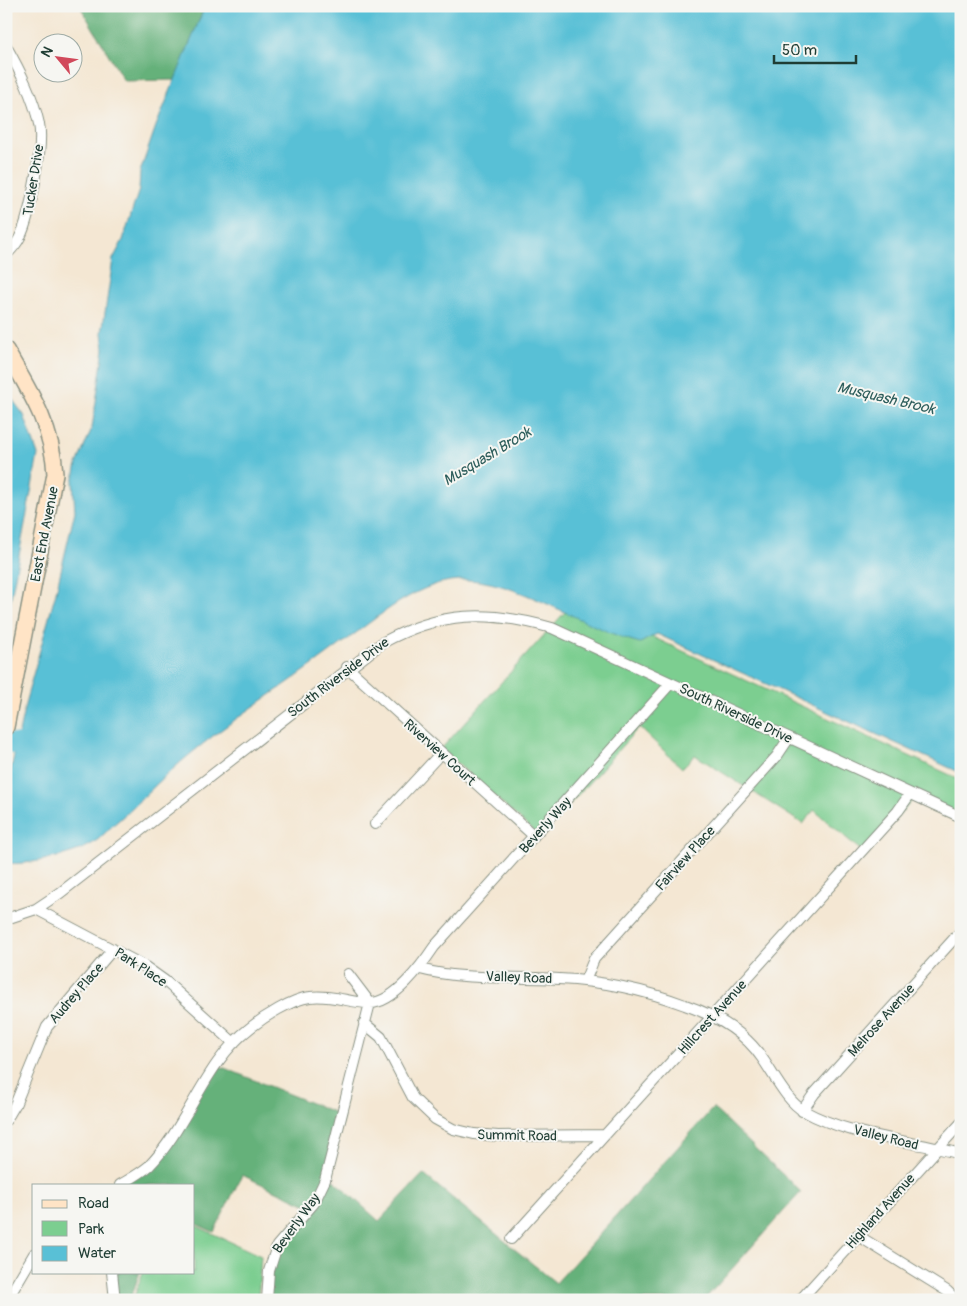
<svg xmlns="http://www.w3.org/2000/svg" width="967" height="1306" font-family="Pangolin,sans-serif">
<rect width="100%" height="100%" fill="#f6f6f2"/>
<filter id="ink" filterUnits="userSpaceOnUse"><feTurbulence type="fractalNoise" baseFrequency=".02" numOctaves="2"/><feDisplacementMap in="SourceGraphic" scale="10" xChannelSelector="R" yChannelSelector="G"/><feConvolveMatrix kernelMatrix="1 2 1 2 8 2 1 2 1" color-interpolation-filters="sRGB"/></filter>
<filter id="wash" filterUnits="userSpaceOnUse"><feTurbulence type="fractalNoise" baseFrequency=".0096" numOctaves="4" result="noise"/><feDisplacementMap in="SourceGraphic" scale="20" xChannelSelector="R" yChannelSelector="G"/><feGaussianBlur stdDeviation="1.12" result="paint"/><feColorMatrix in="noise" values="0 0 0 0 0 0 0 0 0 0 0 0 0 0 0 0 0 1.4 0 .05"/><feComposite in="paint" operator="in"/></filter>
<g filter="url(#wash)">
<rect width="100%" height="100%" fill="#f4e7d3"/>
<path fill="#7cce90" stroke="#4e8662" d="M 575,601 L 961,780 L 961,814 L 917,795 L 865,854 L 814,810 L 803,824 L 695,755 L 682,768 L 639,727 L 540,837 L 441,749 Z
M 194,1225 L 261,1256 L 258,1300 L 133,1300 L 143,1272 L 194,1272 Z"/>
<path fill="#65b17a" stroke="#427757" d="M 80,6 L 205,6 L 175,80 L 124,81 Z
M 217,1065 L 343,1116 L 327,1174 L 379,1221 L 423,1174 L 556,1283 L 713,1108 L 801,1192 L 704,1300 L 268,1300 L 272,1256 L 309,1206 L 242,1175 L 214,1232 L 194,1223 L 194,1185 L 117,1185 L 155,1159 Z
M 112,1272 L 140,1272 L 130,1300 L 116,1300 Z"/>
<path fill="#59c0d6" stroke="#3c7e85" d="M 205,6 L 961,6 L 961,773 L 657,634 L 640,643 C 583,628 515,577 459,580 C 414,582 367,626 332,651 C 287,685 238,715 194,751 C 168,772 144,797 119,820 C 110,827 101,839 90,845 C 72,855 26,866 6,863 L 6,793 L 26,700 L 55,596 L 75,511 L 73,482 L 77,464 L 92,428 L 104,349 L 102,333 L 113,259 L 123,240 L 131,214 L 139,190 L 140,172 L 156,126 Z
M 6,391 L 24,415 L 38,455 L 6,624 Z"/>
<g fill="none" stroke-linecap="round" stroke-linejoin="round">
<path stroke="#59c0d6" stroke-width="20" d="M 6,743 L 28,746 L 44,744"/>
</g>
</g>
<g filter="url(#ink)">
<g fill="none" stroke-linecap="round" stroke-linejoin="round">
<g stroke="#8a9284" stroke-width="12">
<path id="street" d="M 6,46 C 20,71 33,96 39,124 C 44,145 30,217 20,237 C 17,244 12,249 6,255
M 347,667 L 534,836
M 375,824 L 441,753
M 36,909 L 144,966 L 165,981 L 234,1043
M 6,919 L 36,909 L 60,893 L 382,643 C 440,611 489,610 552,628 L 961,817
M 420,969 C 465,981 513,976 559,979 C 602,981 645,990 685,1005 C 714,1015 744,1031 762,1058 C 773,1073 787,1102 804,1111 C 851,1137 910,1140 961,1154
M 585,981 L 594,959 L 777,756 L 789,738
M 364,1023 L 381,1037 L 413,1098 L 435,1119 L 453,1129 L 474,1134 L 498,1136 L 605,1135
M 802,1111 L 814,1094 L 961,931
M 6,1120 L 15,1105 L 47,1027 L 113,949
M 120,1185 C 130,1179 141,1173 149,1166 C 189,1125 204,1063 250,1028 C 264,1017 292,999 310,997 C 331,994 350,1003 370,1003 C 394,1003 422,965 434,947 L 671,683
M 857,1235 L 947,1291 L 956,1300
M 511,1239 L 898,811 L 910,794
M 112,1272 L 115,1300
M 7,1300 L 34,1254
M 267,1300 L 269,1271 L 277,1246 L 314,1203 L 325,1180 L 370,1003 L 348,974
M 800,1300 L 961,1123"/>
</g>
<g stroke="#8a9284" stroke-width="18">
<path id="secondary" d="M 6,350 C 29,390 53,427 55,474 L 6,727"/>
</g>
<use href="#street" stroke="#fff" stroke-width="10"/>
<use href="#secondary" stroke="#ffe4c6" stroke-width="15"/>
</g>
</g>
<g text-anchor="middle" stroke-width="4" stroke-linejoin="round" paint-order="stroke">
<g font-size="14" fill="#1f3d34" stroke="#f6f6f2">
<text transform="translate(33 180) rotate(-81)" y="5">Tucker Drive</text>
<text transform="translate(44 534) rotate(-79)" y="5">East End Avenue</text>
<text transform="translate(338 677) rotate(-37)" y="5">South Riverside Drive</text>
<text transform="translate(736 713) rotate(25)" y="5">South Riverside Drive</text>
<text transform="translate(440 752) rotate(42)" y="5">Riverview Court</text>
<text transform="translate(545 825) rotate(-48)" y="5">Beverly Way</text>
<text transform="translate(685 858) rotate(-48)" y="5">Fairview Place</text>
<text transform="translate(141 967) rotate(33)" y="5">Park Place</text>
<text transform="translate(519 977) rotate(2)" y="5">Valley Road</text>
<text transform="translate(76 993) rotate(-49)" y="5">Audrey Place</text>
<text transform="translate(712 1017) rotate(-48)" y="5">Hillcrest Avenue</text>
<text transform="translate(881 1020) rotate(-48)" y="5">Melrose Avenue</text>
<text transform="translate(517 1135) rotate(1)" y="5">Summit Road</text>
<text transform="translate(886 1137) rotate(14)" y="5">Valley Road</text>
<text transform="translate(880 1211) rotate(-48)" y="5">Highland Avenue</text>
<text transform="translate(296 1223) rotate(-54)" y="5">Beverly Way</text>
</g>
<g font-size="15" font-style="italic" fill="#2e5e5c" stroke="#f6f6f2">
<text transform="translate(886 398) rotate(13)" y="5">Musquash Brook</text>
<text transform="translate(487 456) rotate(-31)" y="5">Musquash Brook</text>
</g>
</g>
<rect width="967" height="1306" fill="none" stroke="#f6f6f2" stroke-width="25"/>
<rect x="32" y="1184" width="162" height="90" fill="#f6f6f2" stroke="#a0aca6"/>
<rect x="42" y="1200" width="25" height="8" fill="#ffe4c6" stroke="#a0aca6"/>
<text x="78" y="1208" font-size="15" fill="#1f3d34">Road</text>
<rect x="42" y="1221" width="25" height="15" fill="#7cce90" stroke="#a0aca6"/>
<text x="78" y="1234" font-size="15" fill="#1f3d34">Park</text>
<rect x="42" y="1246" width="25" height="15" fill="#59c0d6" stroke="#a0aca6"/>
<text x="78" y="1258" font-size="15" fill="#1f3d34">Water</text>
<g transform="translate(58 58) rotate(299)"><circle r="24" fill="#f6f6f2" stroke="#a0aca6"/>
<path d="M0-4L9 19L0 12L-9 19Z" fill="#d1495b"/>
<text y="-8" font-size="14" font-weight="bold" text-anchor="middle" fill="#1f3d34">N</text>
</g>
<path d="M774 55v8h82v-8" fill="none" stroke="#1f3d34" stroke-width="2.5"/>
<text x="782" y="55" font-size="15" fill="#1f3d34" stroke="#f6f6f2" stroke-width="4" paint-order="stroke">50 m</text>
</svg>
